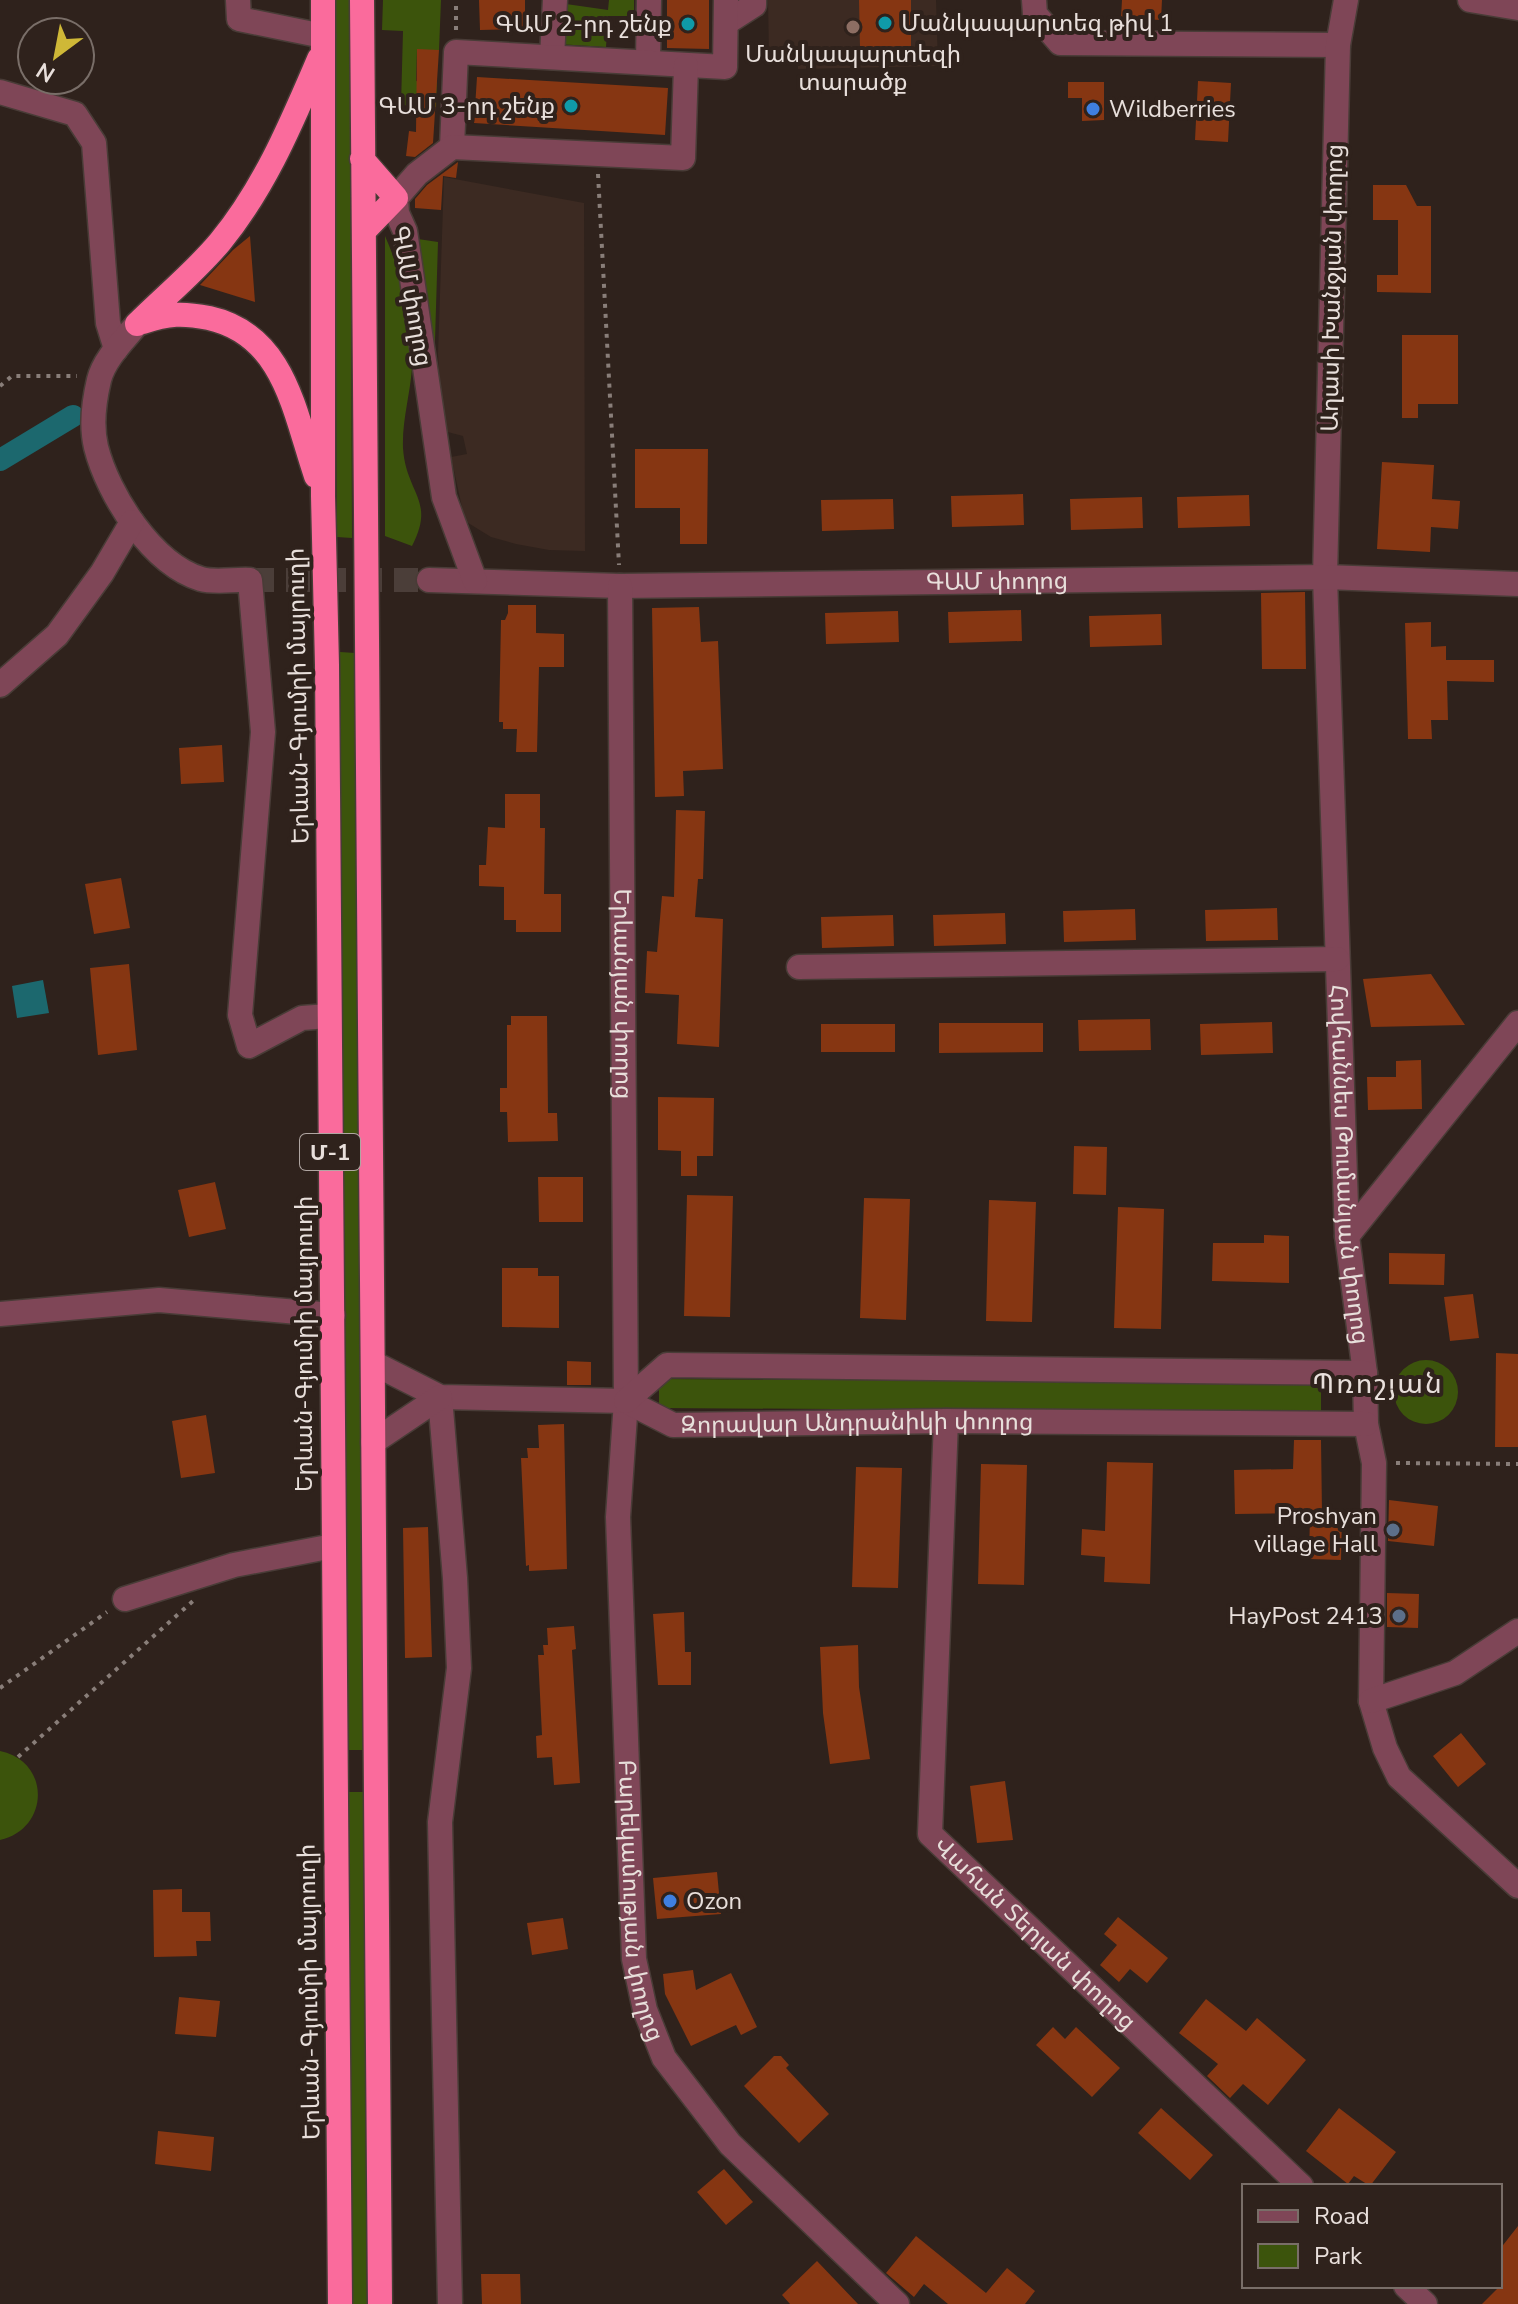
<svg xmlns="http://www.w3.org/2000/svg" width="1518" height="2304" font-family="'Nunito Sans','Noto Sans Armenian',sans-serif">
<rect width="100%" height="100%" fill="#2f221c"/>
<path fill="#3c2a22" d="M 768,0 L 936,0 L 938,66 L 798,69 L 798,55 L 769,55 Z
M 444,177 L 584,203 L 585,551 L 549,550 L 516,544 L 491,537 L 465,521 L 451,457 L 467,454 L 463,436 L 444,431 L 441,406 L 438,354 Z"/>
<path fill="#3c540c" d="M 334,0 L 350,0 L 352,538 L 337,537 Z
M 383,0 L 441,0 L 439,50 L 417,50 L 416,81 L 437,82 L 436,107 L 401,105 L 403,31 L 382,30 Z
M 609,0 L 634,0 L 634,16 L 608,16 L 606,47 L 557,44 L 559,3 L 608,10 Z
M 385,236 C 402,274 414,326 412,368 C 410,395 402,421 403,448 C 406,494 436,500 412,546 L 385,536 Z
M 418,239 L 438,242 L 434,373 L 418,252 Z
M 340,652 L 355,653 L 363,1750 L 347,1750 Z
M1394 1392a32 32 0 1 1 64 0a32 32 0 1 1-64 0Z
M 659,1379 L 1321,1383 L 1321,1412 L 659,1408 Z
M 0,1751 C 51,1761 50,1829 0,1840 Z
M 348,1792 L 363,1792 L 367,2304 L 351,2304 Z"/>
<path fill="#1c686e" d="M 43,980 L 49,1013 L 17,1018 L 12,986 Z"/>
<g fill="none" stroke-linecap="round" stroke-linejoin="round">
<path stroke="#1c686e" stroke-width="22" d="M 0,460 L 73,416"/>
</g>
<path fill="#863612" d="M 479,0 L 525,0 L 525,29 L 480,30 Z
M 667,0 L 709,0 L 709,49 L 667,48 Z
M 859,0 L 911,0 L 911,46 L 860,47 Z
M 1122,0 L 1162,0 L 1161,20 L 1121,18 Z
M 417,49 L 439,50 L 433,143 L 415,157 L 406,156 L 409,131 L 416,132 Z
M 477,77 L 668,88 L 665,135 L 474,123 Z
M 1198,81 L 1231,83 L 1228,142 L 1195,140 Z
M 1068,82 L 1104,82 L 1104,120 L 1082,121 L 1082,98 L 1068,98 Z
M 458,162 L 456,178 L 443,176 L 441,210 L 415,208 L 415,199 L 427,185 Z
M 1373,185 L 1406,185 L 1417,206 L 1431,206 L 1431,293 L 1377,292 L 1377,275 L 1398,275 L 1398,220 L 1373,220 Z
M 250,236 L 255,302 L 200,285 L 233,250 Z
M 1402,335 L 1458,335 L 1458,404 L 1418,404 L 1418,418 L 1402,418 Z
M 635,449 L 708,449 L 707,544 L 680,544 L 680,508 L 635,508 Z
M 1382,462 L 1434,465 L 1432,499 L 1460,501 L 1458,529 L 1431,527 L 1430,552 L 1377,549 Z
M 1023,494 L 1024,525 L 952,527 L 951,496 Z
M 1249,495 L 1250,526 L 1178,528 L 1177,497 Z
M 1142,497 L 1143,528 L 1071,530 L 1070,499 Z
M 893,499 L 894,529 L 822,531 L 821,500 Z
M 1305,592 L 1306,669 L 1262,669 L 1261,593 Z
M 508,605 L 536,605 L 536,633 L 564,634 L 564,667 L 539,667 L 537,752 L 516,752 L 517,729 L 503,729 L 503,722 L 499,722 L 501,620 L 505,620 L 508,613 Z
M 699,607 L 701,642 L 718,641 L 723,769 L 683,771 L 684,796 L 655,797 L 652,608 Z
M 1021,610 L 1022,641 L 949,643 L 948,612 Z
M 898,611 L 899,642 L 826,644 L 825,613 Z
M 1161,614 L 1162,645 L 1090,647 L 1089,616 Z
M 1431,622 L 1431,647 L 1446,646 L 1446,660 L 1494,660 L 1494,682 L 1447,681 L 1448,720 L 1431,720 L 1432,739 L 1408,739 L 1405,623 Z
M 222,745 L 224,782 L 181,784 L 179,748 Z
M 505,794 L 540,794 L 540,828 L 545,828 L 544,894 L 561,894 L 561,932 L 516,932 L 516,920 L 504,920 L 504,887 L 479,886 L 479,865 L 486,865 L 488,827 L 505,828 Z
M 676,810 L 705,811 L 703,879 L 698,879 L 695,917 L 723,919 L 719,1047 L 677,1044 L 679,995 L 645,993 L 647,951 L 657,952 L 662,896 L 674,897 Z
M 121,878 L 130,928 L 94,934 L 85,884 Z
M 1277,908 L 1278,940 L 1206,941 L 1205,910 Z
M 1135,909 L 1136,940 L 1064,942 L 1063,911 Z
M 1005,913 L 1006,944 L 934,946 L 933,915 Z
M 893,915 L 894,946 L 822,948 L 821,917 Z
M 129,964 L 137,1050 L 98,1055 L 90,968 Z
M 1431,974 L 1465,1025 L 1371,1027 L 1363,979 Z
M 511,1016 L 547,1016 L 548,1113 L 557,1113 L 558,1141 L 508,1142 L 507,1112 L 500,1112 L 500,1088 L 507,1088 L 507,1025 L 511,1025 Z
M 1150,1019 L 1151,1050 L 1079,1051 L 1078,1020 Z
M 1272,1022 L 1273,1053 L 1201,1055 L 1200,1024 Z
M 939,1023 L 1043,1023 L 1043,1052 L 939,1053 Z
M 821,1024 L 895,1024 L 895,1052 L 821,1052 Z
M 1421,1060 L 1422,1109 L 1368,1110 L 1367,1077 L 1396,1077 L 1396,1061 Z
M 658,1097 L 714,1098 L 713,1156 L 697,1156 L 697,1176 L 681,1176 L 681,1151 L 658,1150 Z
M 1074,1146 L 1107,1147 L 1106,1195 L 1073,1194 Z
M 538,1177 L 583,1177 L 583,1222 L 539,1222 Z
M 215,1182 L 226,1229 L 189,1237 L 178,1190 Z
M 687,1195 L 733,1196 L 730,1317 L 684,1316 Z
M 864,1198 L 910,1199 L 906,1320 L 860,1318 Z
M 989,1200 L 1036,1202 L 1032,1322 L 986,1321 Z
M 1118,1207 L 1164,1209 L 1161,1329 L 1114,1328 Z
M 1264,1235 L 1289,1236 L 1289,1283 L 1212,1281 L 1213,1243 L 1264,1243 Z
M 1389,1253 L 1445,1254 L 1444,1285 L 1389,1284 Z
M 502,1268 L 538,1268 L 538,1276 L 559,1276 L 559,1328 L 502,1327 Z
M 1473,1294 L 1479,1338 L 1450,1341 L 1444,1297 Z
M 1496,1353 L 1518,1354 L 1518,1447 L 1495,1447 Z
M 567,1361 L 591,1362 L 591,1385 L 567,1385 Z
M 206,1415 L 215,1473 L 181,1478 L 172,1421 Z
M 564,1424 L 567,1569 L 529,1571 L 529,1565 L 526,1566 L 521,1458 L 528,1458 L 527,1448 L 539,1448 L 538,1425 Z
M 1294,1440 L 1321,1440 L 1322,1513 L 1235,1514 L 1234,1470 L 1293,1469 Z
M 1107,1462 L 1153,1463 L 1150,1584 L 1104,1582 L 1105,1557 L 1081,1555 L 1082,1529 L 1105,1531 Z
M 981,1464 L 1027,1465 L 1024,1585 L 978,1584 Z
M 856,1467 L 902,1468 L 898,1588 L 852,1587 Z
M 1389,1500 L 1438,1506 L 1434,1546 L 1388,1541 Z
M 1310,1515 L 1342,1515 L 1341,1560 L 1309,1559 Z
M 428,1527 L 432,1657 L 405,1658 L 403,1528 Z
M 1387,1593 L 1419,1594 L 1418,1628 L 1387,1627 Z
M 684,1612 L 685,1652 L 691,1652 L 691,1685 L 658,1685 L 653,1614 Z
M 574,1626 L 576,1649 L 572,1650 L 580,1783 L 554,1785 L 552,1757 L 537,1758 L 536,1736 L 542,1735 L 538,1655 L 544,1655 L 543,1645 L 548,1645 L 547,1628 Z
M 858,1645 L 859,1687 L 870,1759 L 830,1764 L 823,1713 L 820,1647 Z
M 1461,1733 L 1486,1764 L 1458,1787 L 1433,1756 Z
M 1005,1781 L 1013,1840 L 977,1843 L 970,1786 Z
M 717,1872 L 721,1914 L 657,1919 L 653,1878 Z
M 182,1889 L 182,1912 L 210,1912 L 211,1941 L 196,1941 L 197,1956 L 154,1957 L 153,1890 Z
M 1118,1917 L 1168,1958 L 1147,1983 L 1130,1969 L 1119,1982 L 1100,1965 L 1117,1945 L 1104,1934 Z
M 563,1918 L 568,1949 L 532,1955 L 527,1923 Z
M 693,1970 L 696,1990 L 731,1973 L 757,2027 L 741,2035 L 736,2025 L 691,2046 L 665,1994 L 663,1974 Z
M 179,1997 L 220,2001 L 216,2037 L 175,2034 Z
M 1206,1999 L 1246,2031 L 1257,2018 L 1306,2060 L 1268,2105 L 1243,2084 L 1230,2098 L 1207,2076 L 1218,2064 L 1179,2033 Z
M 1053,2027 L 1065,2039 L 1076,2027 L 1120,2068 L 1092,2097 L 1036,2045 Z
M 774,2056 L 781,2056 L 789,2065 L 786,2068 L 829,2114 L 799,2143 L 744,2086 Z
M 1161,2108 L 1213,2155 L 1190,2180 L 1138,2133 Z
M 1339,2108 L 1396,2152 L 1370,2186 L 1354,2176 L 1348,2184 L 1306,2151 Z
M 158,2131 L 214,2137 L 211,2171 L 155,2164 Z
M 724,2169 L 753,2202 L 726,2225 L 697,2192 Z
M 1518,2226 L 1518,2304 L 1482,2304 L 1500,2286 L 1500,2249 Z
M 916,2236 L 986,2293 L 1007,2268 L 1035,2291 L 1025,2304 L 948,2304 L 924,2284 L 914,2297 L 886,2273 Z
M 817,2261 L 858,2304 L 790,2304 L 782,2295 Z
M 481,2274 L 520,2274 L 521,2304 L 482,2304 Z"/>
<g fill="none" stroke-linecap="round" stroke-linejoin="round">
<path stroke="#4b3e39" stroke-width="24" stroke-dasharray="24 12" stroke-linecap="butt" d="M 250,580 L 429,580"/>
<g stroke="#493c37" stroke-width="27">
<g id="minor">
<path d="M 238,0 L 239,19 L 323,36"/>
<path d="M 1034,0 L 1035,14 L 1060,43 L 1338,45"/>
<path id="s1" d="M 1346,0 L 1338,45 L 1325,577 L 1347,1236 L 1365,1373 L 1366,1424 L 1374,1463 L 1371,1701 L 1385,1748 L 1399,1777 L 1518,1886"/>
<path d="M 1470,0 L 1518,8"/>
<path d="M 726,23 L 754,5 L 754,0"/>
<path d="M 552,57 L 555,0"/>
<path d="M 648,62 L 649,0"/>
<path d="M 0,92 L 75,114 L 94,143 L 108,323 L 116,349"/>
<path d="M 452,147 L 456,52 L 725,67 L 726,0"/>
<path d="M 137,324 C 124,340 104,359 99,380 C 94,401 91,426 96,447 C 108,495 152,564 201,579 C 215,583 236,579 250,580 L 263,732 L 240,1015 L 249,1046 L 302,1018 L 328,1016"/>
<path id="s2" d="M 429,580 L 620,586 L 1325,577 L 1518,584"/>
<path d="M 475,581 L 444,497 L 405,231 L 397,213 L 396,198 L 417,174 L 452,147 L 683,158 L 686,66"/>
<path id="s3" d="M 620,586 L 626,1401 L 618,1517 L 634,1959 L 645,2010 L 664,2058 L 730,2144 L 897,2304"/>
<path d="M 0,685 L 57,635 L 102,573 L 132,522"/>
<path d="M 799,967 L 1337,959"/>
<path d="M 1347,1236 L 1518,1023"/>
<path d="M 0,1314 L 159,1300 L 333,1315"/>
<path id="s4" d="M 373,1363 L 440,1397 L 626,1401 L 673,1425 L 946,1421 L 1366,1424"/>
<path d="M 440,1397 L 455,1578 L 459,1668 L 440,1822 L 450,2304"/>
<path d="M 626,1401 L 667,1365 L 1365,1373"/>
<path id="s5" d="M 946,1421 L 930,1834 L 1301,2186"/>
<path d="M 373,1442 L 440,1397"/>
<path d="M 125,1599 L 234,1565 L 333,1546"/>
<path d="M 1371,1701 L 1455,1673 L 1518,1631"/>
<path d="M 1406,2286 L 1425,2304"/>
</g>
</g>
<g stroke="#493c37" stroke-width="27">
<path id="highway" d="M 323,0 L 323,496 L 327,665 L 340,2304
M 362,0 L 380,2304
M 362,159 L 396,198 L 364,231
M 143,322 C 168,313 184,313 209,318 C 285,335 294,412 316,476
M 137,324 C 164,297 196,271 220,242 C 265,187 291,124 319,59"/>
</g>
<path stroke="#897e79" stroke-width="4" stroke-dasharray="4 6" stroke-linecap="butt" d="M 456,30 L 456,0
M 598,174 L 619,565
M 0,386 L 12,376 L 77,376
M 1396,1463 L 1518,1464
M 0,1688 L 107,1612
M 18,1757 L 193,1601"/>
<use href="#minor" stroke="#7f4657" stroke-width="24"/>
<use href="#highway" stroke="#fa6b9c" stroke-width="24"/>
</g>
<g fill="#0f9aa8" stroke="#2f221c" stroke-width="3">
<circle cx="885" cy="23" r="8"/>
<circle cx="688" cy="24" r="8"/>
<circle cx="571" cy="106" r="8"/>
</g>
<circle fill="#8d6e63" stroke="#2f221c" stroke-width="3" cx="853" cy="27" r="8"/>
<g fill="#3f7fe0" stroke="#2f221c" stroke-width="3">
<circle cx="1093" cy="109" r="8"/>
<circle cx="670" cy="1901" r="8"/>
</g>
<g fill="#5c6f8a" stroke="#2f221c" stroke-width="3">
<circle cx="1393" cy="1530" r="8"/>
<circle cx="1399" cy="1616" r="8"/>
</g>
<g text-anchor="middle" stroke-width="8" stroke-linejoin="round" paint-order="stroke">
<rect fill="#2f221c" stroke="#b0a6a2" stroke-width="2" x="300" y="1134" width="60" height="36" rx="6"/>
<g font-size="22" font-weight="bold" fill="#e8dfdb">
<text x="330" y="1160">Մ-1</text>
</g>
<g font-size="24" fill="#e8dfdb" stroke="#2f221c" text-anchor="end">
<text x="901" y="31" text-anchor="start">Մանկապարտեզ թիվ 1</text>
<text x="672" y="32">ԳԱՄ 2-րդ շենք</text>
<text x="853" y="62" text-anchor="middle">Մանկապարտեզի<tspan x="853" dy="28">տարածք</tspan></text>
<text x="555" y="114">ԳԱՄ 3-րդ շենք</text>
<text x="1109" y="117" text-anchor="start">Wildberries</text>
<text x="1377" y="1524">Proshyan<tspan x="1377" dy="28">village Hall</tspan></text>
<text x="1383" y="1624">HayPost 2413</text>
<text x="686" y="1909" text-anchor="start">Ozon</text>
</g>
<g font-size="24" fill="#e8dfdb" stroke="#2f221c">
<text transform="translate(1332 288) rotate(-89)" y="8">Աղասի Խանջյան փողոց</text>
<text transform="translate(412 296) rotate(80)" y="8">ԳԱՄ փողոց</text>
<text dy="8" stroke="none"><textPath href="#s2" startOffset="568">ԳԱՄ փողոց</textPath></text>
<text transform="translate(298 696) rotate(-91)" y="8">Երևան-Գյումրի մայրուղի</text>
<text dy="8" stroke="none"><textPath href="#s3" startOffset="408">Երևանյան փողոց</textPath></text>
<text dy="8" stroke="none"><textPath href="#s1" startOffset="1166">Հովհաննես Թումանյան փողոց</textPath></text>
<text transform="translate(304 1344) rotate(-90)" y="8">Երևան-Գյումրի մայրուղի</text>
<text dy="8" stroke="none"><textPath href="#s4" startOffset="498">Զորավար Անդրանիկի փողոց</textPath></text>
<text dy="8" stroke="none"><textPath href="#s3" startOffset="1316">Բարեկամության փողոց</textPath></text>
<text dy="8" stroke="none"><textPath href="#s5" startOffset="558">Վահան Տերյան փողոց</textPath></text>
<text transform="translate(309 1992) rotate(-91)" y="8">Երևան-Գյումրի մայրուղի</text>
</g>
<g font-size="28" letter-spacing="2" fill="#e8dfdb" stroke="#2f221c">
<text x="1378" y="1393">Պռոշյան</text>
</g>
</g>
<rect x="1242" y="2184" width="260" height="104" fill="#2f221c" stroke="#796e68" stroke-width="2"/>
<rect x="1258" y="2210" width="40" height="12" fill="#7f4657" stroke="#796e68" stroke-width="2"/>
<text x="1314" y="2224" font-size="24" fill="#e8dfdb">Road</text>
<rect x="1258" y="2244" width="40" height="24" fill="#3c540c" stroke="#796e68" stroke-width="2"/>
<text x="1314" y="2264" font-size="24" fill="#e8dfdb">Park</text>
<g transform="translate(56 56) rotate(212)"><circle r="38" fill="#2f221c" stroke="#796e68" stroke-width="2"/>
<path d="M0-6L14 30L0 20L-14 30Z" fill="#cfb837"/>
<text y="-12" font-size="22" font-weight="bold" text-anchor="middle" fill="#e8dfdb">N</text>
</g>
</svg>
